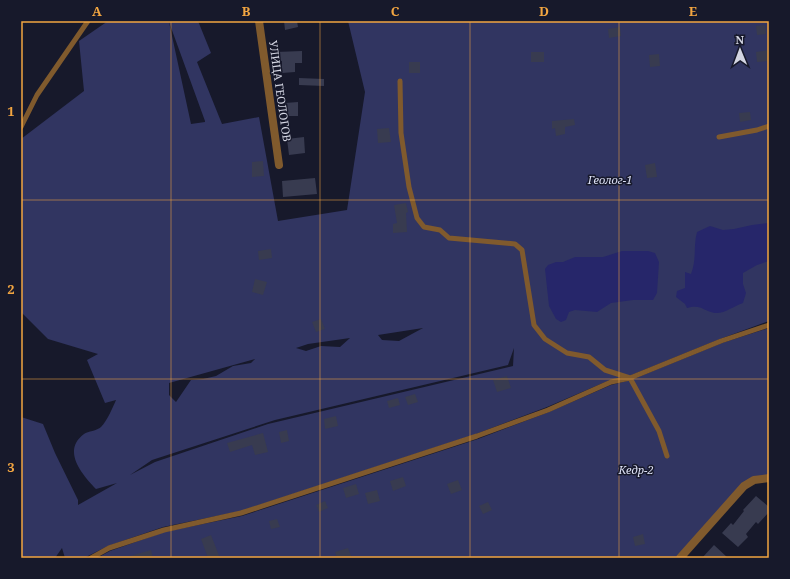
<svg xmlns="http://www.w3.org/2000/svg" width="790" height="579" font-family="'Noto Serif',serif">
<rect width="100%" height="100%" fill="#17192b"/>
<path fill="#313561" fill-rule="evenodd" d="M 108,21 L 198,21 L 211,53 L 197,62 L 222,124 L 259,117 L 278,221 L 347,210 L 365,92 L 348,21 L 769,21 L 769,321 L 720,339 L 629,376 L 610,380 L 547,407 L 476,434 L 241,511 L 163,527 L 108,546 L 84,558 L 65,558 L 62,548 L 55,558 L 21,558 L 21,417 L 43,424 L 55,453 L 78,500 L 78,505 L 117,483 L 96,489 C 83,475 61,451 84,434 C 88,431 97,431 101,427 C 107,421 113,407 116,400 L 105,403 L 87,360 L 98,354 L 48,339 L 21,312 L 21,139 L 84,91 L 79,41 ZM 169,22 L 205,121 L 205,122 L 191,124 ZM 423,328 L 399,341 L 382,340 L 378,335 ZM 350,338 L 340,347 L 321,346 L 306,351 L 296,348 L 308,344 ZM 514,348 L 513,366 L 268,424 L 155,462 L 130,475 L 152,460 L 275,420 L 508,365 ZM 255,359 L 251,363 L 233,366 L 216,376 L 203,379 L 191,380 L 176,402 L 169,395 L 169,383 Z
M 769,328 L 769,475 L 753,477 L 675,558 L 97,558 L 110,551 L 164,532 L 242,516 L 478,439 L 549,412 L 611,385 L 631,380 L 722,343 Z"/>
<path fill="#26266a" d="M 769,223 L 769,261 L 757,265 L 743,273 L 743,284 L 746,293 L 743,303 C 734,306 724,314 715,313 C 702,311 702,304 687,308 L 685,304 L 676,297 L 677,291 L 685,288 L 685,272 L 691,274 C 697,259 693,246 697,232 L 710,226 L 723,230 L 734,229 L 752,225 Z
M 622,251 L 648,251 L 655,253 L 659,262 L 657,293 L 653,300 L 633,300 L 611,303 L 597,312 L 575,310 L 569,312 L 566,320 L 561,322 L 556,319 L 549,306 L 545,269 L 548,265 L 556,262 L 563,262 L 575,257 L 603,257 Z"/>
<path fill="#383b50" d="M 284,21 L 297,21 L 298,27 L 285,30 Z
M 765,25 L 766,34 L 757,35 L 756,26 Z
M 620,27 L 621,36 L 609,38 L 608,29 Z
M 769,50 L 769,61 L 757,62 L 756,52 Z
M 302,51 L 302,63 L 295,63 L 295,72 L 282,73 L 282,61 L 276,61 L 276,52 Z
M 531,52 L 544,52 L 544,62 L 531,62 Z
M 659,54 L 660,66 L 650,67 L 649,55 Z
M 409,62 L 420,62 L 420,73 L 409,73 Z
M 299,78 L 324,79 L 324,86 L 299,85 Z
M 298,102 L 298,116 L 286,116 L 285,103 Z
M 750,112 L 751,120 L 740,122 L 739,113 Z
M 574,119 L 575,125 L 565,127 L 565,134 L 556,136 L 555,128 L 552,129 L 552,121 Z
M 389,128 L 391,142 L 378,143 L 377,129 Z
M 304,137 L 305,153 L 289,155 L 287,139 Z
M 263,161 L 264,176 L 252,177 L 252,162 Z
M 655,163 L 657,177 L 647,178 L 645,165 Z
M 315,178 L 317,194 L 283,197 L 282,181 Z
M 406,203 L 408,212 L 406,213 L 407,232 L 393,233 L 393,224 L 397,223 L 394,205 Z
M 271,249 L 272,258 L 259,260 L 258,251 Z
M 255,279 L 267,282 L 263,295 L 252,292 Z
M 321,319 L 325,329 L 316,332 L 312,322 Z
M 507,376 L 511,388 L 497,392 L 493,380 Z
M 415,394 L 418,402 L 408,405 L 405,397 Z
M 398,398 L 400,405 L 389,408 L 387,401 Z
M 336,416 L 338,426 L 325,429 L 324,419 Z
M 287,430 L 289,441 L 281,443 L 279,432 Z
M 263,433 L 268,452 L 255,455 L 252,445 L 230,452 L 227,443 Z
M 403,477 L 406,486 L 393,491 L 390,481 Z
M 458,480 L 462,490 L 451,494 L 447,484 Z
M 356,484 L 359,494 L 346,498 L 343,488 Z
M 377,490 L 380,501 L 368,504 L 365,493 Z
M 756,496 L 769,507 L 769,512 L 758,524 L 756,522 L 746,534 L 748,537 L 738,547 L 722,533 L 731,523 L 733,525 L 744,511 L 743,510 Z
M 325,501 L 328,508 L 319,512 L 316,505 Z
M 488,502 L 492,510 L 483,514 L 479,506 Z
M 277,519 L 280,527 L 271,529 L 269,521 Z
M 643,534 L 645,544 L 635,546 L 633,537 Z
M 211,535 L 220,558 L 208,558 L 201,539 Z
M 714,545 L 728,558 L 702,558 Z
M 348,548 L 352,558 L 337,558 L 335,552 Z
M 151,550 L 153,558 L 130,558 L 130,556 Z"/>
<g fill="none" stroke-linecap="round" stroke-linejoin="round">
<path stroke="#805a2d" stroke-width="5" d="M 400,81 L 401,133 L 409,187 L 417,218 L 424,227 L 440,230 L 449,238 L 515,244 L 522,250 L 534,325 L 545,339 L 567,353 L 589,357 L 605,370 L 630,378 L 659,431 L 667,456
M 21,127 L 37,95 L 88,21
M 719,137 L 757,130 L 769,126
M 91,558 L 109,548 L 164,530 L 241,513 L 477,436 L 548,410 L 611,382 L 630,378 L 721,341 L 769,325"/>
<path stroke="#805a2d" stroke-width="8" d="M 259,21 L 279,165
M 680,558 L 744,486 L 754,480 L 769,478"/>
</g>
<path fill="none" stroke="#f2a541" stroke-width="1" stroke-opacity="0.55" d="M 171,21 L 171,558M 320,21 L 320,558M 470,21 L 470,558M 619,21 L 619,558M 21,200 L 769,200M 21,379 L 769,379"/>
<g text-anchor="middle" stroke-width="3" stroke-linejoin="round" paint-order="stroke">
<g font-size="11" fill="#d3d5e2" stroke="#17192b">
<text transform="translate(280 91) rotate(82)" y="4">УЛИЦА ГЕОЛОГОВ</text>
</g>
<g font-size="11" font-style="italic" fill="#dee2f7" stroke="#17192b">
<text x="610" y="184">Геолог-1</text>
<text x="636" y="474">Кедр-2</text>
</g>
</g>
<rect width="790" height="579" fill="none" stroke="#17192b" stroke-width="44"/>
<g transform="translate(740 50) rotate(359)" stroke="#17192b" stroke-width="3" paint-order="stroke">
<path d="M0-3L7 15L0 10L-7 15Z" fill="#d3d5e2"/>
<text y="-6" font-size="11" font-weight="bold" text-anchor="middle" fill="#d3d5e2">N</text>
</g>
<rect x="22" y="22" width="746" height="535" fill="none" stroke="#f2a541" stroke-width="1.5"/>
<g font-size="13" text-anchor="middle" font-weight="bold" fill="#f2a541">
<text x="97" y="16">A</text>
<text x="246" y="16">B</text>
<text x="395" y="16">C</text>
<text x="544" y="16">D</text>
<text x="693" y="16">E</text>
<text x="11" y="116">1</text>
<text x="11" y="294">2</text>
<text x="11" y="472">3</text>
</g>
</svg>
